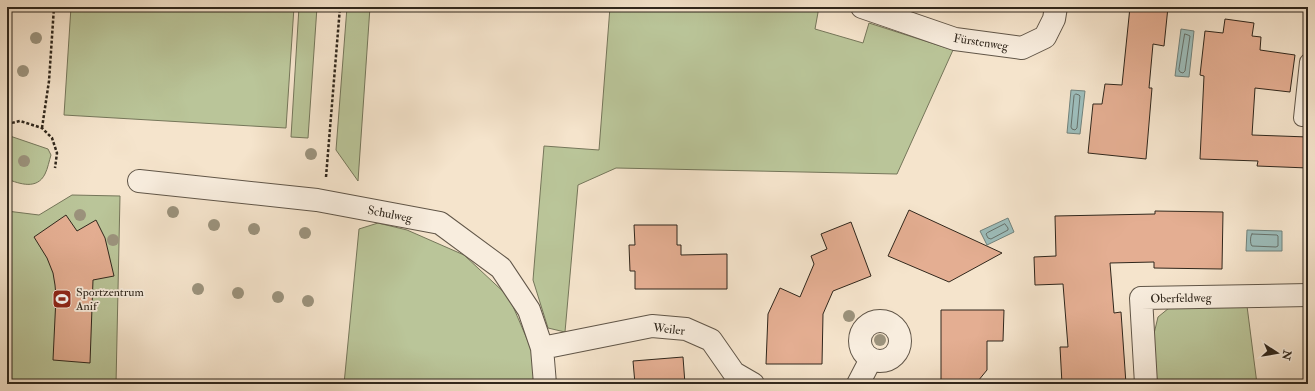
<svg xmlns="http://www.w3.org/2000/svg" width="1315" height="391" font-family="'IM FELL Double Pica',serif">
<rect width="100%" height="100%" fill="#f5e4cc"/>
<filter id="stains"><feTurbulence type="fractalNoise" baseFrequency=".005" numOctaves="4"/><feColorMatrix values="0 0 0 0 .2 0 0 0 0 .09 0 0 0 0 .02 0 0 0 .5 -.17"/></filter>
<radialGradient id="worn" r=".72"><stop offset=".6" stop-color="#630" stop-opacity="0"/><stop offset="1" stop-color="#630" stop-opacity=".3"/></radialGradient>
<path fill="#bac599" stroke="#75765a" d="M 71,7 L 294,7 L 286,128 L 64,115 Z
M 299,7 L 317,7 L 308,138 L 291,137 Z
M 347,7 L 370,7 L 358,181 L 336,150 Z
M 610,7 L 819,7 L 815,29 L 863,43 L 869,23 L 953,50 L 897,174 L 616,168 L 578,185 L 565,332 L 548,328 L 533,280 L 544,146 L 599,150 Z
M 7,135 L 48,149 L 51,155 C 49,161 48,168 45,174 C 37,190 20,184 7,179 Z
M 72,195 L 120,196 L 116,384 L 7,384 L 7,211 L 39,215 Z
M 378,223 L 407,230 L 464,255 L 509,297 L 533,353 L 536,384 L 344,384 L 359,229 Z
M 1247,306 L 1257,384 L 1157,384 L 1152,342 L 1158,317 L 1169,308 Z"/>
<path fill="#9dbebc" stroke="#71827c" d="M 1181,29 L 1194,31 L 1189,77 L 1175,76 Z
M 1071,90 L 1085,91 L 1080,134 L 1067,133 Z
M 1008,218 L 1014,232 L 987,245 L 980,231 Z
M 1247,230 L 1282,231 L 1282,251 L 1246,251 Z"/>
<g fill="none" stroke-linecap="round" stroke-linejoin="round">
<path stroke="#66726c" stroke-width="1" d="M 1185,34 L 1188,35 L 1190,36 L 1185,71 L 1183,73 L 1180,72 L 1179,70 Z
M 1076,94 L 1079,95 L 1080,96 L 1077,128 L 1075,130 L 1072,129 L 1071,127 L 1074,96 Z
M 1005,224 L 1008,228 L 1008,230 L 991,239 L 988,238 L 986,234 L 987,233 Z
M 1252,234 L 1277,235 L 1278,236 L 1278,246 L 1276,247 L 1252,246 C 1250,244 1250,236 1252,234 Z"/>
</g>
<path fill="#e4ae92" stroke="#30271c" d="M 1130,7 L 1168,7 L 1164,46 L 1153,44 L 1149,88 L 1152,88 L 1146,159 L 1088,153 L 1093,104 L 1102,104 L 1105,84 L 1122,85 Z
M 1225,19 L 1254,23 L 1252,36 L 1261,37 L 1260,50 L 1295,55 L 1290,92 L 1255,88 L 1252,135 L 1308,137 L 1308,168 L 1257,166 L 1258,161 L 1200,159 L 1204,76 L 1200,75 L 1205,31 L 1223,33 Z
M 909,210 L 950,229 L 1002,253 L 949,282 L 888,256 Z
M 1155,211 L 1223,212 L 1222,269 L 1154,268 L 1154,262 L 1110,263 L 1114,313 L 1121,312 L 1126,384 L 1062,384 L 1060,347 L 1068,347 L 1063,284 L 1035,285 L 1034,257 L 1056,256 L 1055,216 L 1155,214 Z
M 66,215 L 77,231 L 96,220 L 105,238 L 114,276 L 93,280 L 90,363 L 53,360 L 56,297 L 55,285 L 53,273 L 47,258 L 34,237 Z
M 851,222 L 871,276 L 833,291 L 823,314 L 822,364 L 766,364 L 768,314 L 780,288 L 800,297 L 814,264 L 811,256 L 827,249 L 821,234 Z
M 634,225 L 677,225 L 677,245 L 681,245 L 681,255 L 727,254 L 727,289 L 635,289 L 635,271 L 630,271 L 629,245 L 635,245 Z
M 941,310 L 1004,310 L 1003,341 L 987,341 L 987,370 L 978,381 L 963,380 L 963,384 L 941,384 Z
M 683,357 L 685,384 L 635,384 L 633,361 Z"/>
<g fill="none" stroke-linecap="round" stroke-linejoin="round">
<g stroke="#615648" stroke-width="18">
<path id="lane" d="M 1302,118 L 1308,62"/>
</g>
<g stroke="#615648" stroke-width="24">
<path id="street" d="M 862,7 L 955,39 L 1022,48 L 1045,37 L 1054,19 L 1056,7
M 139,181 L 317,200 L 440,223 L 501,268 L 529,310 L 542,348 L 545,384
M860 341a20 20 0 1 1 40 0a20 20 0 1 1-40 0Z
M 542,348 L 652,326 L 686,329 L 711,340 L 734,373 L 753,384
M 858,384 L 871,359
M 1146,384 L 1141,298 L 1308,295"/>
</g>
<path stroke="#30271c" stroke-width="2.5" stroke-dasharray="3 2" stroke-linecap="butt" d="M 7,124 L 20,121 L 42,128 L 52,138 L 57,153 L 55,168
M 42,128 L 49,81 L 54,7
M 326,177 L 340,7"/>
<use href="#lane" stroke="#f8edde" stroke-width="16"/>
<use href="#street" stroke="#f8edde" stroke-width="22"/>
</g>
<g fill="#9b927c">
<circle cx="36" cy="38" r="6"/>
<circle cx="23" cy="71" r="6"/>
<circle cx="311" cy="154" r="6"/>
<circle cx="24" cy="161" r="6"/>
<circle cx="173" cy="212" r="6"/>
<circle cx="80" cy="215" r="6"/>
<circle cx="214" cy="225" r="6"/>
<circle cx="254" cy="229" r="6"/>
<circle cx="305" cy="233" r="6"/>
<circle cx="113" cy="240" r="6"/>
<circle cx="198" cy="289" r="6"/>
<circle cx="238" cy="293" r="6"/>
<circle cx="278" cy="297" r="6"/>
<circle cx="308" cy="301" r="6"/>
<circle cx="849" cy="316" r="6"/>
<circle cx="880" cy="340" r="6"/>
</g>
<defs>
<g id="stadium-square" transform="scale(1)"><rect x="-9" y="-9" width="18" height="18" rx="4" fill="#8f2418" stroke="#f8edde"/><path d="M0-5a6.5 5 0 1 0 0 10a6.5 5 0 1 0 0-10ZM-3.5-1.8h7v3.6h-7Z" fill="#fff"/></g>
</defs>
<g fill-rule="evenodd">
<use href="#stadium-square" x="62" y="299"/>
</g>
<g text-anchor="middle" stroke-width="3.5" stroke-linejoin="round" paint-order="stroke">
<g font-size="12" fill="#30271c" stroke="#f8edde">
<text transform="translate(981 42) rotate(9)" y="4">Fürstenweg</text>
<text transform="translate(390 214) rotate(11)" y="4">Schulweg</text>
<text transform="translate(1181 298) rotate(-1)" y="4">Oberfeldweg</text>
<text transform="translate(669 329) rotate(6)" y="4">Weiler</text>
</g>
<g font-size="12" fill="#30271c" stroke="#f8edde" text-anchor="start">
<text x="76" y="296">Sportzentrum<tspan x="76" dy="14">Anif</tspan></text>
</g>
</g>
<rect width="1315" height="391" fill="none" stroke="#f5e4cc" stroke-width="24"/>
<rect x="8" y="8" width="1299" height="375" fill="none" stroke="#30271c" stroke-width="2"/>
<rect x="12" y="12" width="1291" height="367" fill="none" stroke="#30271c"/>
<g transform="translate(1277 353) rotate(102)" stroke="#f8edde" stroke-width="3" paint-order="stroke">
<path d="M0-3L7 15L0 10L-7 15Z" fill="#30271c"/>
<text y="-6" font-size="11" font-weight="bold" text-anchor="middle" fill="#30271c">N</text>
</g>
<rect width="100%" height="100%" filter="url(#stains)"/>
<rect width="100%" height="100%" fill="url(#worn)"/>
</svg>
